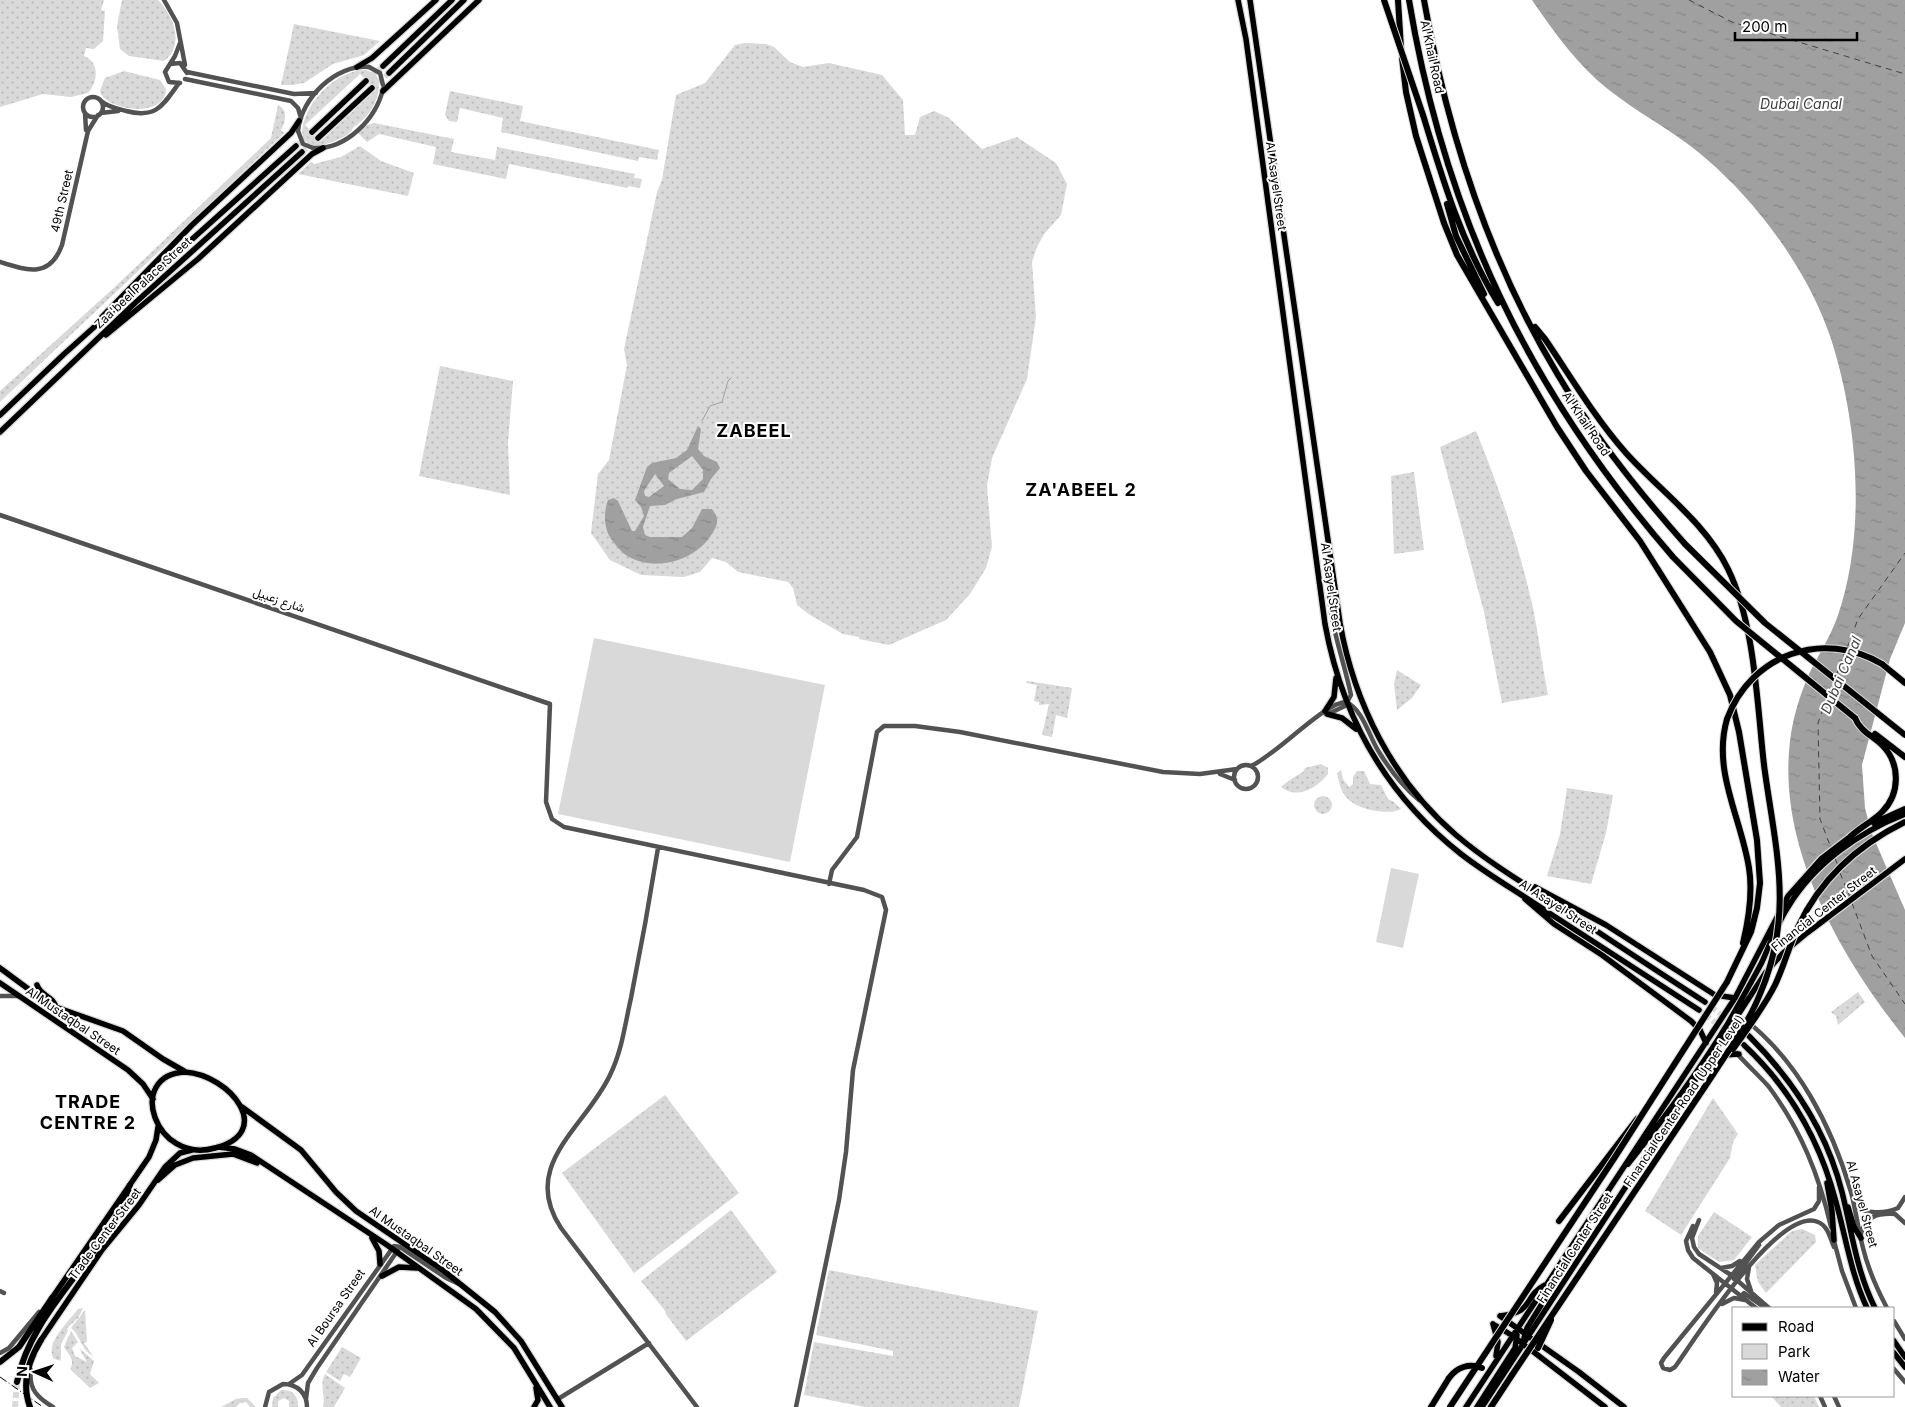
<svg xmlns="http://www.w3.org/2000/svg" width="1905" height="1407" font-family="Inter,Vazirmatn,sans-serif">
<defs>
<pattern id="green-dots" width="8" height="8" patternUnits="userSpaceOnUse" patternTransform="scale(1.25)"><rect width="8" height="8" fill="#d9d9d9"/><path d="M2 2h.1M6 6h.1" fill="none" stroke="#b8b8b8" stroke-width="1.8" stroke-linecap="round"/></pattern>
<pattern id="water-ripples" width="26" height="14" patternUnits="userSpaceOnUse" patternTransform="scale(1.25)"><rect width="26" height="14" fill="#a0a0a0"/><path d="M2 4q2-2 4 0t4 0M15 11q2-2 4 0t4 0" fill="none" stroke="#888"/></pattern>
</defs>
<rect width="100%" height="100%" fill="#fff"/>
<path fill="url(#green-dots)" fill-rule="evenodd" d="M 0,0 L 104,0 L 101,10 L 105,11 L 103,41 L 94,49 L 86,48 L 84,56 C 100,62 98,82 88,93 L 71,97 L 43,94 L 0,107 Z
M 122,0 L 158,0 C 174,16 185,45 164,61 L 129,56 L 120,49 L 117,26 Z
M 294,24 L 380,41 L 364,55 L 333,64 L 304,83 L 293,85 L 281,85 Z
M 745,43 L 766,44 L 774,47 L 790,62 L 803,67 L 829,63 L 882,75 L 903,100 L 905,135 L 915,135 L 920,117 L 934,111 L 949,118 L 982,149 L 1017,137 L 1056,163 L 1067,184 L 1061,215 L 1044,234 L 1037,247 L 1032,262 L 1036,317 L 1027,379 L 992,458 L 987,486 L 992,547 L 986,568 L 970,594 L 946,620 L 889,645 L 859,639 L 859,637 L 843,634 L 810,615 L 797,605 L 793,588 L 788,582 L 738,572 L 726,562 L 712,558 L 700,572 L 684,577 L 641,575 L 610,560 L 591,533 L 598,474 L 609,460 L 627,365 L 624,349 L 657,192 L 662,180 L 676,95 L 705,83 L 735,45 Z
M 366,70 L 375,74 C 381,82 379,91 376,100 C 372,111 364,120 355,126 C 354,126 351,131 351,131 C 347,136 340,139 335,141 C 289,160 299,116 320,94 C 332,81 348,70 366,70 ZM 360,74 L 376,90 L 320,142 L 305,125 Z
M 124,71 L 160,80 L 166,89 C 164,121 103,109 100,91 L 105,78 Z
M 450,91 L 523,106 L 520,121 L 659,150 L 657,160 L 639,157 L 638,161 L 501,132 L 503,118 L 460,108 L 457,122 L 449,121 L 445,115 Z
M 278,105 C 288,110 286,121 281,130 L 284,133 L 0,402 L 0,391 L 117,285 L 271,138 Z
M 374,123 L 454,139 L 451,152 L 495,160 L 497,147 L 635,174 L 634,178 L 642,179 L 640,188 L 628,186 L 627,188 L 509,164 L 506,179 L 433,164 L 436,147 L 379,134 L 367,142 L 358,133 L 364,126 Z
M 360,146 L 381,161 L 414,173 L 408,196 L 298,174 L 311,162 L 314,164 L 341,157 Z
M 440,366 L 513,381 L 508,443 L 510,495 L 419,476 Z
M 1476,431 C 1499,487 1520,549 1533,608 C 1539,637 1542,666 1548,695 L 1502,703 L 1484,612 L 1440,447 Z
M 1414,472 L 1424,550 L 1394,554 L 1391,476 Z
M 1397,670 L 1421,685 L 1412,698 L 1397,710 L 1394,684 Z
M 1027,681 L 1072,688 L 1067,718 L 1056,715 L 1052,737 L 1042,735 L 1049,704 L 1039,705 L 1039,702 L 1034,701 L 1037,685 L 1026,683 Z
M 1321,764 L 1328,768 L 1328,774 C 1317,788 1297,800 1281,787 C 1285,783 1299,774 1303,772 L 1305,768 Z
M 1341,770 L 1343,779 L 1349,787 L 1353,784 L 1353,777 L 1357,771 L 1364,771 L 1370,784 L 1381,785 L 1388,799 L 1394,802 L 1401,809 C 1388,816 1357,809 1348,799 C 1341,793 1339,782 1337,773 Z
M 1567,788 L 1613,795 L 1606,833 L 1591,884 L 1547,876 L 1560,834 Z
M1314 805a9 9 0 1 1 18 0a9 9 0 1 1-18 0Z
M 1858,992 L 1865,1002 L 1838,1025 L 1836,1016 L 1831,1012 Z
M 665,1095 L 739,1193 L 634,1273 L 562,1173 Z
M 1713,1098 L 1738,1134 L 1733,1142 L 1730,1158 L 1681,1235 L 1645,1211 Z
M 731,1210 L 777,1272 L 686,1341 L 665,1313 L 666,1312 L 641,1281 Z
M 1714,1212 L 1752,1237 L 1734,1260 L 1719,1262 L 1698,1248 L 1698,1236 Z
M 1802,1229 L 1815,1235 L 1816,1242 L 1766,1293 L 1758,1282 L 1755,1265 L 1792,1231 Z
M 829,1270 L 1038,1311 L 1019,1407 L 865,1407 L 804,1395 L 814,1342 L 893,1356 L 893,1351 L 816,1335 Z
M 83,1308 L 78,1318 L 67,1328 L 68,1331 L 61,1344 L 61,1361 L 54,1359 C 44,1344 69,1321 78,1309 Z
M 85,1310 L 87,1342 L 84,1343 L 93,1356 C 81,1350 81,1336 71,1328 Z
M 71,1331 L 78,1342 L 72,1348 L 75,1356 L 87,1362 L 79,1348 L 94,1361 L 90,1374 L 99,1383 L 90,1388 L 70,1369 C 76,1360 68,1354 64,1347 Z
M 342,1347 L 361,1358 L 350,1377 L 344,1374 L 340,1381 L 326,1372 Z
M 325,1374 L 345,1388 L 334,1407 L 323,1407 C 326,1396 319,1384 325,1374 Z
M 281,1390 C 292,1389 299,1396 298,1407 L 289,1407 L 289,1401 L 284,1398 L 278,1401 L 278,1407 L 272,1407 L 273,1398 Z
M 1771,1396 L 1814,1396 L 1819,1407 L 1781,1407 Z
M 243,1398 L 247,1398 L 256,1407 L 250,1407 L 246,1402 L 240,1403 L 236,1407 L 221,1407 L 236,1399 Z"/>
<path fill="#d9d9d9" d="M 594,638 L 825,685 L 790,862 L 558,814 Z
M 1391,868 L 1419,874 L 1403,948 L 1376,942 Z"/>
<path fill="url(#water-ripples)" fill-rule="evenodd" d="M 1532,0 L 1905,0 L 1905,623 L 1890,659 L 1862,765 L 1865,808 L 1872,834 L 1905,910 L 1905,1038 C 1841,957 1777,848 1790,741 C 1793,717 1800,694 1810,672 C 1819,654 1830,637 1837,618 C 1867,533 1858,423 1831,339 C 1807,266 1747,187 1685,142 C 1656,121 1624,104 1597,80 C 1572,57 1551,28 1532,0 Z
M 698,426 L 701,429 L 698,449 L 704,456 L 717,462 L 720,468 L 711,479 L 704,492 L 677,499 L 665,505 L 650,506 L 643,527 L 645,535 L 650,537 L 682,537 L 692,528 L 702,509 L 712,509 C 714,512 717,516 717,519 C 718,526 713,532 710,537 C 694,560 658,571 631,558 C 623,554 618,548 612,540 C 604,530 603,513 608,500 L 614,498 L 618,501 L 632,531 L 635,531 L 644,516 L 641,507 L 635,500 L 647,467 L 652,463 L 676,458 L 687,450 ZM 692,456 L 703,470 L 703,479 L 692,490 L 680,489 L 668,479 L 669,473 ZM 655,474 L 664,486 L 649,497 L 645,496 L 644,491 Z"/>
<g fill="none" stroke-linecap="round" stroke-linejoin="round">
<path stroke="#a0a0a0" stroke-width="1" d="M 702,421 L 710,406 L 722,402 L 728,381 L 731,378"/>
<path stroke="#414141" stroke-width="1" stroke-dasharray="6 5" stroke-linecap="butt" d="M 1689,0 L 1732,22 L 1905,74
M 1847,648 L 1858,619 L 1905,553
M 1836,676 L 1844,654
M 1829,694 L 1834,682
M 1827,698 L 1818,723 L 1820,819 L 1831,848
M 1835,858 L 1838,866
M 1840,873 L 1850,897
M 1852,903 L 1872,956 L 1905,1004"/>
<path stroke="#d9d9d9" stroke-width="5.5" stroke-dasharray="5.5 3" stroke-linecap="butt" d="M 366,81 L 383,66
M 372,88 L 389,73
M 296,146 L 312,132
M 302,152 L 318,138
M 1705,1002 L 1744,1032
M 1699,1010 L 1739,1041"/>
<path stroke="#d9d9d9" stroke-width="6" stroke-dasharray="6 3" stroke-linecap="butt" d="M 15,1407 L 17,1382"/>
<g stroke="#dbdbdb" stroke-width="8">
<path id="major" d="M 1238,0 L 1246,39 L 1325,624 C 1342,717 1386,795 1461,854 C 1488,875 1518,892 1546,911 C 1597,944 1648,977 1699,1010
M 1250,0 L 1340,623 C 1354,703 1393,781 1456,835 C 1489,863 1526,885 1562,908 C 1610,940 1657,971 1705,1002
M 383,66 L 452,0
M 357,67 L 372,58 L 436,0
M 389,73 L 464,0
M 383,91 L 479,0
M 312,132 L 366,81
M 318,138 L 372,88
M 102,317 L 192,225 L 291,133 L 299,121
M 106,335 L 198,259 L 312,154 L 323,148
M 0,415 L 63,355 L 296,146
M 0,432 L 135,303 L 302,152
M 1325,711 L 1334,697 L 1336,678
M 1327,714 L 1342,718 L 1356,729
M 1535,887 L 1606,925 L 1715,995 L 1735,998
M 1525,899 L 1554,924 L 1602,955 L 1691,1021 L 1700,1030 L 1706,1043
M 0,968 L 50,1005 L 123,1031 L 163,1059 L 184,1071
M 0,983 L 128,1070 L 143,1084 L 153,1099
M 37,985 C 40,996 54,996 56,1008
M 1749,1036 C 1792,1079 1827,1132 1842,1192 C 1852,1232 1856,1270 1875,1308
M 1744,1045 C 1790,1088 1820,1141 1836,1202 C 1846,1238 1851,1274 1867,1308
M 1712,1060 L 1724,1055 L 1739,1054
M 185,1072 C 230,1075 276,1132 215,1148 C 155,1165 125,1075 185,1072 Z
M 242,1107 L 301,1150 L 336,1192 L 356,1211 L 444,1271 L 495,1312 L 521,1341 L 562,1407
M 218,1147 L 235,1149 L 251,1155 L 387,1245 L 476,1309 L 514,1348 L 550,1407
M 1628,1164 C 1663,1120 1697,1074 1727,1025 C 1739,1004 1751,983 1762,962 C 1770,944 1777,924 1788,907 C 1814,864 1859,832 1905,814
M 158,1180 L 175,1165 L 193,1158 L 233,1154 L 257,1163
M 1827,1183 L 1832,1211 L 1834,1240
M 1848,1207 L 1854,1227 L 1861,1238
M 372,1238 L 379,1251 L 380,1264
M 382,1276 L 399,1267 L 417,1268
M 52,1298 L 149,1157 L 156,1140 L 158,1127
M 1500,1316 L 1579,1372 L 1624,1407
M 1500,1316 C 1536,1312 1522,1297 1545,1285
M 1493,1324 L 1513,1336 L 1605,1407
M 1493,1324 L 1498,1342 L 1496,1356
M 1524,1338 L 1527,1328 L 1566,1265 L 1573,1248
M 41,1340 L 102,1250 L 139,1205 L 165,1167 L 180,1153 L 192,1150
M 1894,1341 L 1905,1357
M 1894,1353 L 1905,1367
M 534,1407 L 538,1400 L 536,1388
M 1466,1407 L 1735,998 L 1788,896 L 1821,859 L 1851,836
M 1477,1407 L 1515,1348 L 1517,1335
M 1482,1407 L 1766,972 L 1783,953 L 1807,933 L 1905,859"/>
</g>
<g stroke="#dbdbdb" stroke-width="8">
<path id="highway" d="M 1398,0 L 1401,48
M 1409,0 C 1445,217 1529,391 1673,557
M 1424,0 C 1447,131 1489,261 1558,375 C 1594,436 1638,491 1685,544
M 1402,58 L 1406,92 L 1416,136 L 1444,223 L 1457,255 L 1557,427 L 1586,471 L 1640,541 L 1710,652 L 1730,695 L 1739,732 L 1757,840 L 1760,883 L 1757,908 L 1751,932 L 1727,982
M 1423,115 C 1443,181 1462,244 1498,303
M 1447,204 L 1456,236 L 1484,294
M 1535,327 L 1545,339 C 1571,377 1595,418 1626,453 C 1660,491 1705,522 1728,569 C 1755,624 1757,704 1764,765
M 1882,664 L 1905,683
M 1727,719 C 1712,771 1741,817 1749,868 C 1753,893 1749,918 1743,943
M 1875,734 L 1905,757
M 1874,823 L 1905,809
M 1851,836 C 1861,827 1873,821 1882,812 C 1900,794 1901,764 1882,745 C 1873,736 1860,731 1855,718
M 1704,1088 L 1714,1073
M 1559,1221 L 1637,1119
M 0,1362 L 19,1347 L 52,1298
M 17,1382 C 32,1307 107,1256 130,1185
M 30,1407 C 21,1383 28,1361 41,1340
M 1431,1407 L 1449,1378
M 1491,1407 L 1512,1375"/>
</g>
<path stroke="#525252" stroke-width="4.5" d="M 164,0 L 177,23 L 185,65
M 180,43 L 175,56 L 165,72 L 169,82 L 180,83
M 170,64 L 180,63 L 187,73
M 187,72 L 294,94 L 316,93
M 185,79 L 291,101 L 298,108 L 301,118
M83 107a10 10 0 1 1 20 0a10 10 0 1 1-20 0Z
M 101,101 C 108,107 118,109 126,111 C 157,119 163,105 179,83
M 85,113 L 86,130
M 101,113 L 118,111
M 298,131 C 301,98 336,64 369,67
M 313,148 C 346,150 376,119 383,89
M 0,262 C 28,271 50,278 62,245 L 88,131 L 98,115
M 0,515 L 550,704 L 546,802 L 552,819 L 564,827 L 864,890 L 882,897 L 886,910 L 853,1070 L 846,1152 L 839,1200 L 796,1407
M 1328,714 L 1345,706 L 1351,695 C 1342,652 1323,609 1330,564
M1234 777a12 12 0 1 1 24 0a12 12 0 1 1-24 0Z
M 1251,766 C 1276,755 1325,702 1346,702 C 1363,709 1369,737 1379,752 C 1390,770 1402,786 1419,800
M 1220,774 L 1235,780
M 658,848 C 650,898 641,948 631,998 C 625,1024 622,1051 610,1075 C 586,1127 519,1165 561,1228 L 697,1407
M 829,884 L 832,870 L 857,837 L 877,732 L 884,726 L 915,726 L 960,732 L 1163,772 L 1200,774 L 1237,769
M 0,996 L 19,996
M 1735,1019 L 1744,1019 C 1798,1060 1832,1127 1851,1192 C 1856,1210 1858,1229 1863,1248 C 1868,1269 1877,1289 1887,1308
M 1724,1035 C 1725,1045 1760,1076 1769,1087 C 1801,1130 1819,1175 1831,1227
M 1819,1187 L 1819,1201 L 1814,1209 L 1779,1225 L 1759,1242 L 1664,1358 L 1661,1363 L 1663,1368 L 1670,1370 L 1675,1367 C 1695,1339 1779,1205 1818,1222 C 1828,1226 1830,1238 1834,1247
M 1855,1206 C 1866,1214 1885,1214 1898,1208 L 1905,1197
M 1699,1220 L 1692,1238 L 1694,1247 L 1699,1254 L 1731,1275 L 1769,1308
M 1693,1226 L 1686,1241 L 1688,1250 L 1693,1258 L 1756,1308
M 1861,1234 C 1865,1216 1878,1213 1895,1214 L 1905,1223
M 1833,1237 L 1842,1271 L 1856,1308
M 1749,1267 L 1747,1279 L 1751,1291
M 1721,1268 L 1732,1266 L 1740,1261
M 1713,1274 L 1717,1283 L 1716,1293
M 1734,1279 L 1759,1245
M 0,1291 L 4,1293
M 1741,1296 L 1744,1293 L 1765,1308
M 1722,1304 L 1734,1298 L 1745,1300
M 1894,1321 L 1905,1339
M 0,1353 L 9,1348 L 39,1312
M 1894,1369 L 1905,1382
M 31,1370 C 28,1389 38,1398 53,1407
M 289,1384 L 302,1375 L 394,1246 L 400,1247 L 446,1278 L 459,1284
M 1820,1396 L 1825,1407
M 1834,1396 L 1839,1407
M 306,1399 L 308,1383 L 317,1368 L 398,1250
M 558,1399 L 649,1343
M 265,1407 L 269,1392 L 283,1384 C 297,1384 307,1393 307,1407"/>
<use href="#major" stroke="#000" stroke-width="5.5"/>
<use href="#highway" stroke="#000" stroke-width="6"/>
<path stroke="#000" stroke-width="1" stroke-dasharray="8 2.5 1 2.5" stroke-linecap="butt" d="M 0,1377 L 43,1407"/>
<g stroke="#dbdbdb" stroke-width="8" stroke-linecap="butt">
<path id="highway-bridge" d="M 1384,0 L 1423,115
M 1685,544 L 1765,623 L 1905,735
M 1673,557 L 1736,621 L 1855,718
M 1727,719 C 1751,654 1823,629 1882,664
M 1733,1049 C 1748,1028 1764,1007 1775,985 C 1784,966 1789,946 1798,927 C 1820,880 1858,845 1905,822
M 1714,1073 C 1730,1048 1749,1022 1760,994 C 1795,913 1775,848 1764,765
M 1538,1348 L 1551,1320
M 1512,1375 L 1704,1088
M 1449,1378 C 1457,1367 1469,1363 1482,1368
M 1450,1407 L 1615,1157 L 1727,982"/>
</g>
<path stroke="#525252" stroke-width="4.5" d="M 369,67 L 380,73 L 383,85
M 298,131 L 303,144 L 313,148"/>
<use href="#highway-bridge" stroke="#000" stroke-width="6"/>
</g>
<g text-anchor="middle" stroke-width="4" stroke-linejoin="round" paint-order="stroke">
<g font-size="12" fill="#000" stroke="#fff">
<text transform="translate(1432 57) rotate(78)" y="4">Al Khail Road</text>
<text transform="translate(1276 186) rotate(82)" y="4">Al Asayel Street</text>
<text transform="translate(62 201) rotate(-77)" y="4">49th Street</text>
<text transform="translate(143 283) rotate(-43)" y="4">Zaa'beel Palace Street</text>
<text transform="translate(1586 424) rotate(56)" y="4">Al Khail Road</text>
<text transform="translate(1331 587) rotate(82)" y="4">Al Asayel Street</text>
<text transform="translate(279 600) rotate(19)" y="4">شارع زعبيل</text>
<text transform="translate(1558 907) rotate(33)" y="4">Al Asayel Street</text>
<text transform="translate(1824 909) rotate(-38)" y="4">Financial Center Street</text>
<text transform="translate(73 1021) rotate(34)" y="4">Al Mustaqbal Street</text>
<text transform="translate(1684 1101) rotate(-56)" y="4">Financial Center Road (Upper Level)</text>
<text transform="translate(1862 1204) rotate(75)" y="4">Al Asayel Street</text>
<text transform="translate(105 1234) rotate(-53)" y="4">Trade Center Street</text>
<text transform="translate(416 1241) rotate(35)" y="4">Al Mustaqbal Street</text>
<text transform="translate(1575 1248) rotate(-57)" y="4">Financial Center Street</text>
<text transform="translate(336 1308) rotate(-55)" y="4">Al Boursa Street</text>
</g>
<g font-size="14" font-style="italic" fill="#414141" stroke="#fff">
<text x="1801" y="109">Dubai Canal</text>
<text transform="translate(1841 675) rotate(-67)" y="5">Dubai Canal</text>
</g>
<g font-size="18" font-weight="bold" letter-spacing="1" fill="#000" stroke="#fff">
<text x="754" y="437">ZABEEL</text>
<text x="1081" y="496">ZA'ABEEL 2</text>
<text x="88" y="1108">TRADE<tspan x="88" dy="21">CENTRE 2</tspan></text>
</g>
</g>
<rect x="1732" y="1307" width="162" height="90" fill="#ffffff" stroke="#999999"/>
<rect x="1742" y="1323" width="25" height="8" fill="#000000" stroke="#999999"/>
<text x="1778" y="1332" font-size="15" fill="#000000">Road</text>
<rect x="1742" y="1344" width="25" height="15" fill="#d9d9d9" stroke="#999999"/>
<text x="1778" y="1357" font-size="15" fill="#000000">Park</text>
<rect x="1742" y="1370" width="25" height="15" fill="url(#water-ripples)" stroke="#999999"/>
<text x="1778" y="1382" font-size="15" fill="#000000">Water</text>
<g transform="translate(35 1372) rotate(273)" stroke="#ffffff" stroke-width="4" paint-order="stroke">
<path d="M0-4L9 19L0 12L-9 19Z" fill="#000000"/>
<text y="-8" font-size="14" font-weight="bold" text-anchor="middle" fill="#000000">N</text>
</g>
<path d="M1735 32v8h122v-8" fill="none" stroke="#000000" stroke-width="2.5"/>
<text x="1742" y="32" font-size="15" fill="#000000" stroke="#ffffff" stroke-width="4" paint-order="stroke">200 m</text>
</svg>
